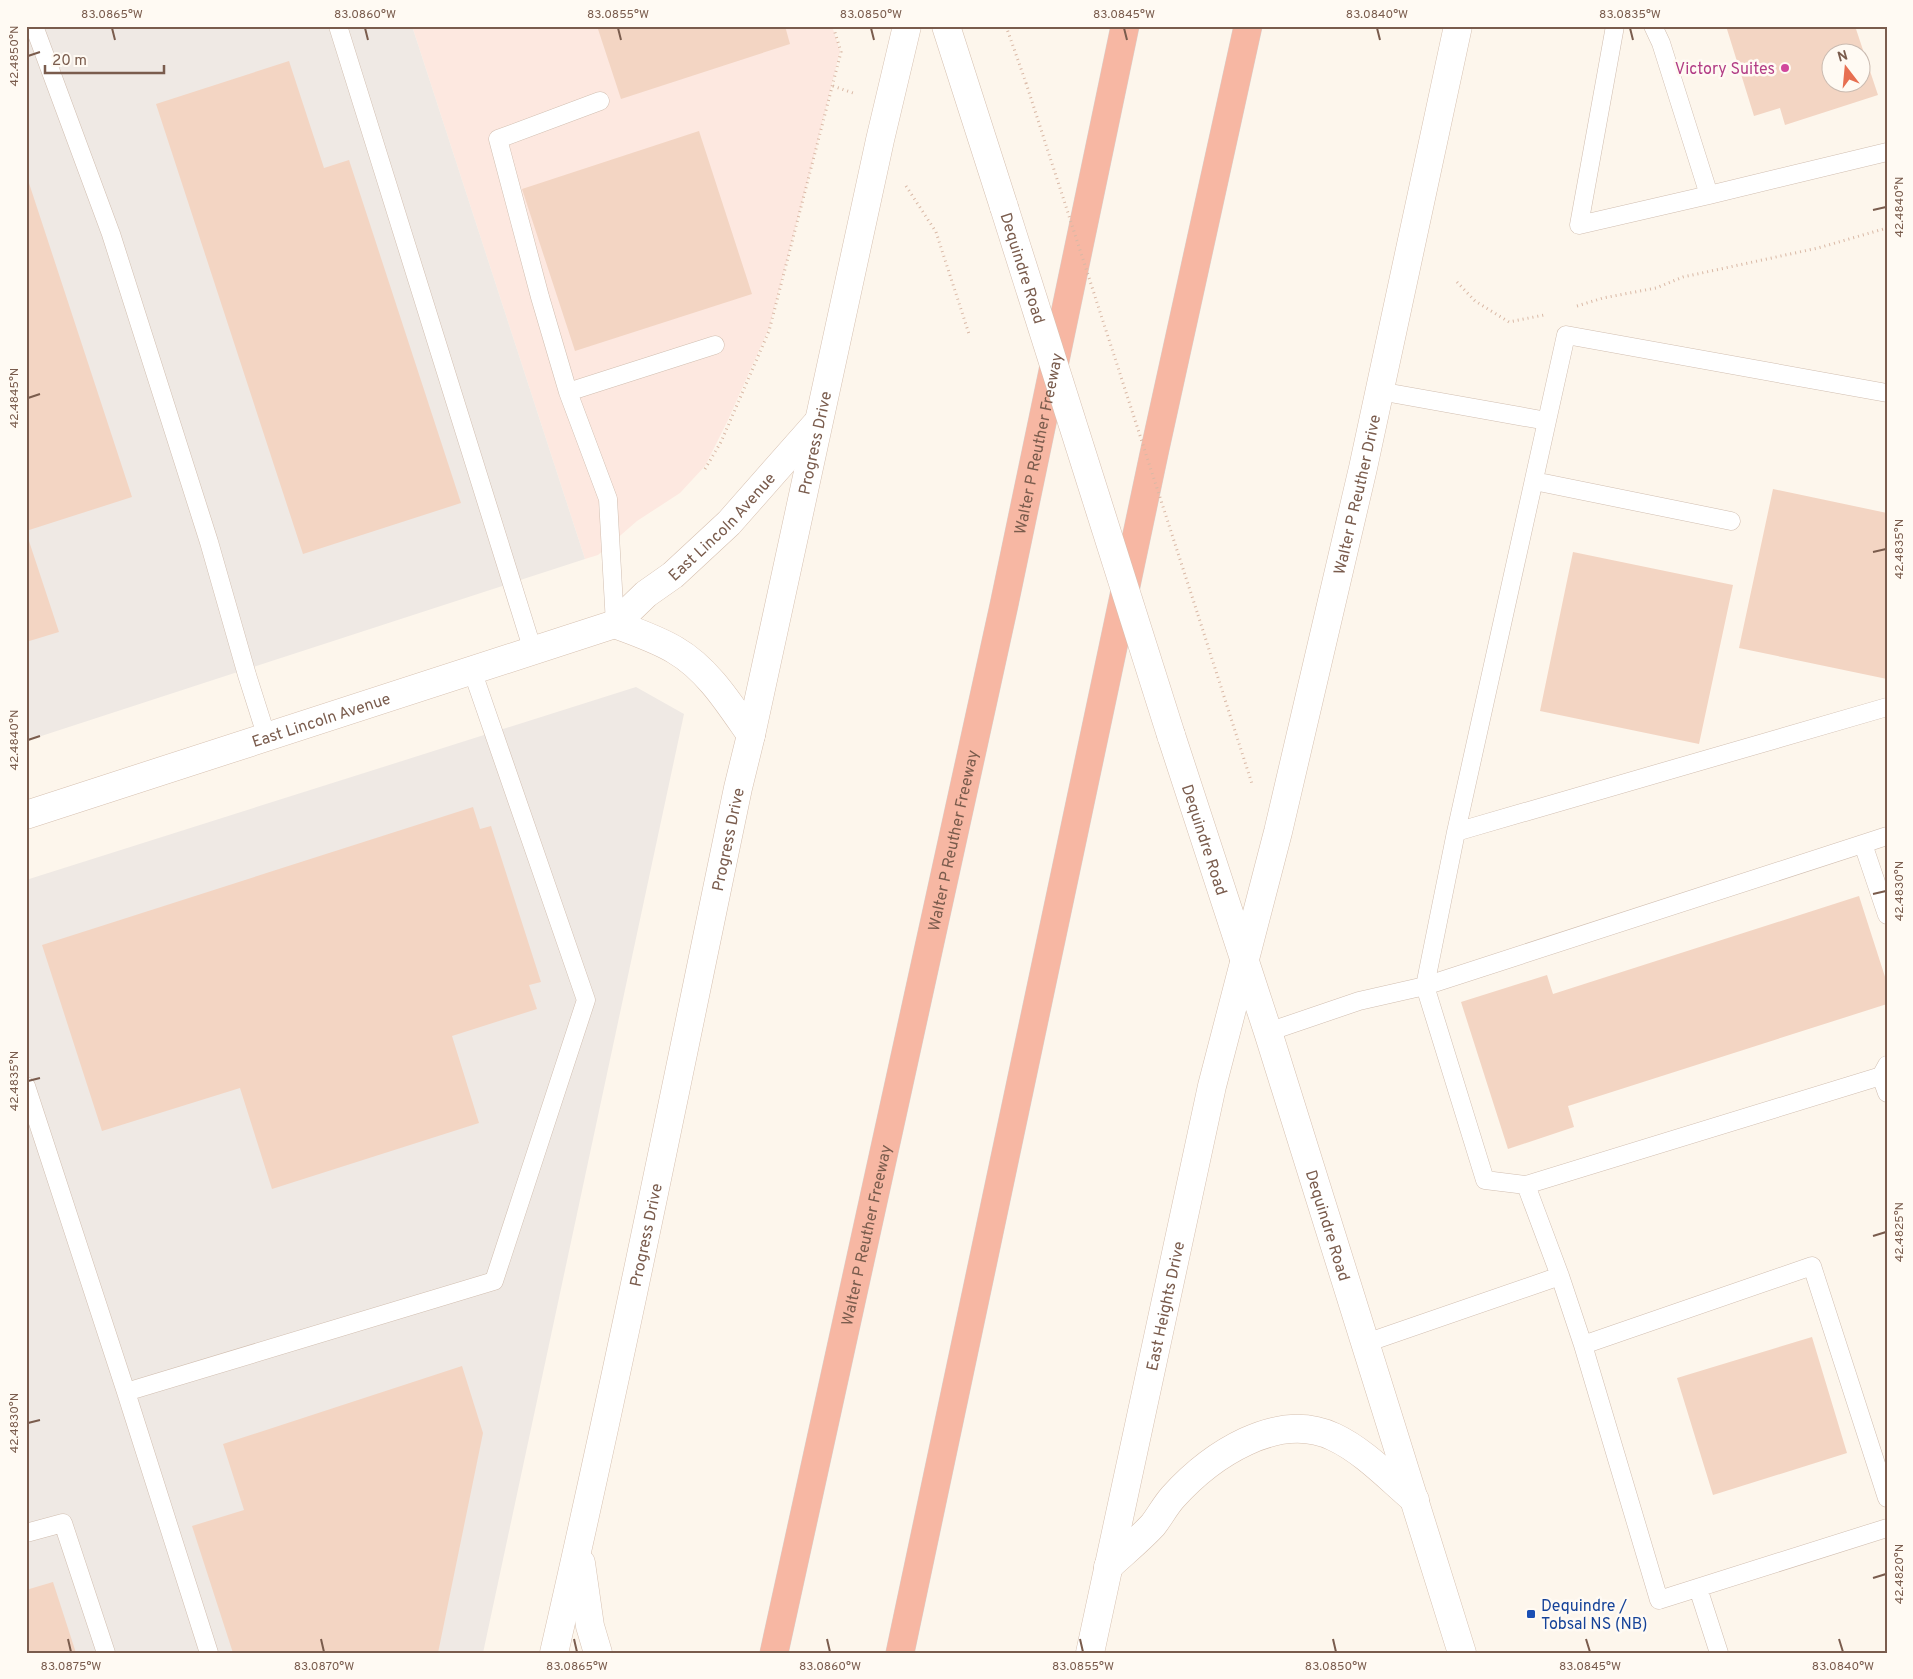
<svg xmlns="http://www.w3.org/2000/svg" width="1913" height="1679" font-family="Overpass,sans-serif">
<rect width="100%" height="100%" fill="#fdf6ec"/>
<path fill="#fde8e0" d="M 412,26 L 832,26 L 840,51 L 810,172 L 769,328 L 728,420 L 705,466 L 680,493 L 637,521 L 598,555 L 585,559 Z"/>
<path fill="#efe9e4" d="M 26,26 L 412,26 L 585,559 L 26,741 Z
M 636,687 L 684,714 L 483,1653 L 26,1653 L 26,880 Z"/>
<path fill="#f3d5c3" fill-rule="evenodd" d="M 597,26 L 785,26 L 790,44 L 621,99 Z
M 1726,26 L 1855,26 L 1878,95 L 1785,125 L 1780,108 L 1754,116 ZM 1830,52 L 1860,52 L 1860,82 L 1830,82 Z
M 289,61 L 324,168 L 349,160 L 461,503 L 303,554 L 156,104 Z
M 699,131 L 752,294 L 575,351 L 522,189 Z
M 26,174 L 132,497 L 26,531 Z
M 1773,489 L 1887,513 L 1887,679 L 1739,648 Z
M 26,532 L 59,632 L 26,642 Z
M 1573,552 L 1733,585 L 1699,744 L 1540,711 Z
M 473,807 L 480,829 L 491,826 L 541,982 L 529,985 L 537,1009 L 452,1036 L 479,1123 L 272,1189 L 240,1088 L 102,1131 L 42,945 Z
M 1859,896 L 1887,983 L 1887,1004 L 1568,1106 L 1574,1127 L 1508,1149 L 1461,1002 L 1547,975 L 1553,994 Z
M 1812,1337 L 1847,1453 L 1713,1495 L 1677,1378 Z
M 462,1366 L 483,1433 L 438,1653 L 233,1653 L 192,1526 L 244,1510 L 223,1444 Z
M 53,1582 L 76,1653 L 26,1653 L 26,1590 Z"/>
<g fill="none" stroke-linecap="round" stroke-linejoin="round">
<g stroke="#d1beb0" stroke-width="19">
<path id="lane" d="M 34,26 L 111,234 L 209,542 L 247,675 L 267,738
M 338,26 L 533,651
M 1615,26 L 1579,225 L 1709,195
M 1653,26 L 1661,43 L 1709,195 L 1887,152
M 600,101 L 498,139 L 540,297 L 568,392 L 608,499 L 615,624
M 1379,391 L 1547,421
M 568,392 L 715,345
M 1534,481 L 1731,521
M 1456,832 L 1887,707
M 1863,844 L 1887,915
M 1268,1032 L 1359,1001 L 1425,986 L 1887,836
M 1887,1065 L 1881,1076 L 1887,1093
M 26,1086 L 126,1392
M 1526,1185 L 1485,1180 L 1425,986 L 1456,832 L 1566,335 L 1887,393
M 1560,1276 L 1526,1185 L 1881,1076
M 1366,1343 L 1560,1276 L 1583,1345 L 1812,1266 L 1887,1498
M 1583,1345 L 1659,1600 L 1887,1528
M 26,1533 L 63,1523 L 106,1653
M 1698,1588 L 1719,1653
M 209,1653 L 126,1392 L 494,1281 L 586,1000 L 472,670"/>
</g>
<g stroke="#d6c0b0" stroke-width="29">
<g id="secondary">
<path d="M 946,26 L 1004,207"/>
<path d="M 615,624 C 635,632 657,639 675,650 C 708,669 730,705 751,735"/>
<path id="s1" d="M 1171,735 L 1268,1032 L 1462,1653"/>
<path id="s2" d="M 26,815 L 615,624 L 646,594 L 673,575 L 729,523 L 818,422"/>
<path d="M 581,1563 L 590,1626 L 598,1653"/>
<path d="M 1108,1567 C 1123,1553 1139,1540 1153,1525 C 1160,1516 1165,1506 1173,1497 C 1210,1456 1277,1410 1334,1437 C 1364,1451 1390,1479 1415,1500"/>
<path id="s3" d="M 554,1653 C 620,1366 678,1076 738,788 L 751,735 L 880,140 L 907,26"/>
<path id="s4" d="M 1090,1653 L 1212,1086 L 1278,832 L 1363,468 L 1458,26"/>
</g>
</g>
<g stroke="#dad1cd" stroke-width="29">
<g id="highway">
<path id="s5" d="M 774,1653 L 1004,605 L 1125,26"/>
<path d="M 900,1653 L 1155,449 L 1248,26"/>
</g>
</g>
<path stroke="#d9b8a5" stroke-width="3" stroke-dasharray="1 4" stroke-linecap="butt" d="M 1006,26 L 1026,83
M 833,86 L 853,93
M 906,186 L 936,232 L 969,334
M 1457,282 L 1475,301 L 1509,322 L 1544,315
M 1577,306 L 1603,298 L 1656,288 L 1683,277 L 1818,248 L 1887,228
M 705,469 L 721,442 L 769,331 L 841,52 L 833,26
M 1198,615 L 1252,784"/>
<use href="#lane" stroke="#fff" stroke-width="18"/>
<use href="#secondary" stroke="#fff" stroke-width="28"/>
<use href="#highway" stroke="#f7b7a3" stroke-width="28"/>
<g stroke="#d6c0b0" stroke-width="29" stroke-linecap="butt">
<g id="secondary-bridge">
<path id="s6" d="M 1004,207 L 1171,735"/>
</g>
</g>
<path stroke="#d9b8a5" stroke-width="3" stroke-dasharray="1 4" stroke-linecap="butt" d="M 1026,83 L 1198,615"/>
<use href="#secondary-bridge" stroke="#fff" stroke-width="28"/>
</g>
<path fill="none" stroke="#7a5c4d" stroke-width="2" d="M 112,28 L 115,40M 365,28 L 368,40M 618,28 L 621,40M 871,28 L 874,40M 1124,28 L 1127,40M 1377,28 L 1380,40M 1630,28 L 1633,40M 28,56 L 40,52M 1873,210 L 1886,207M 28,398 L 40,394M 1873,552 L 1886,549M 28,740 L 40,736M 1873,894 L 1886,891M 28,1081 L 40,1078M 1873,1236 L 1886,1232M 28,1423 L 40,1420M 1873,1578 L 1886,1574M 68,1639 L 71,1652M 321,1639 L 324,1652M 574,1639 L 577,1652M 827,1639 L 830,1652M 1080,1639 L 1083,1652M 1333,1639 L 1336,1652M 1586,1639 L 1590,1652M 1839,1639 L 1843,1652"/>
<circle fill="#d1479c" stroke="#fffaf3" stroke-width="2" cx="1785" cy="68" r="5"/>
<rect fill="#1a4fb4" stroke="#fffaf3" stroke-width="2" x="1526" y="1609" width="10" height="10" rx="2.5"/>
<g text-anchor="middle" stroke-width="5" stroke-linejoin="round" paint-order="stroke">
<g font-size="16" fill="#b23c85" stroke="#fffaf3" text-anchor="end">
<text x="1775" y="74">Victory Suites</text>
</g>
<g font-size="16" fill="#7a5c4d" stroke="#fffaf3">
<text dy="6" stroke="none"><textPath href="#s6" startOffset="64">Dequindre Road</textPath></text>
<text dy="6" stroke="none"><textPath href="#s3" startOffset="1238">Progress Drive</textPath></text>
<text dy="6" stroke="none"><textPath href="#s5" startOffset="1238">Walter P Reuther Freeway</textPath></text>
<text dy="6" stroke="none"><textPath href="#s4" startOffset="1189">Walter P Reuther Drive</textPath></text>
<text dy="6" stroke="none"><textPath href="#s2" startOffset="764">East Lincoln Avenue</textPath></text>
<text dy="6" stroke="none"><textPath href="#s2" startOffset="310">East Lincoln Avenue</textPath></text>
<text dy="6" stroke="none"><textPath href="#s3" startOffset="832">Progress Drive</textPath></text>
<text dy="6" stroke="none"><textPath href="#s1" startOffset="110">Dequindre Road</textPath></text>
<text dy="6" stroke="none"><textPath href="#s5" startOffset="832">Walter P Reuther Freeway</textPath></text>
<text dy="6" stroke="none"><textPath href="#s1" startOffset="515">Dequindre Road</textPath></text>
<text dy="6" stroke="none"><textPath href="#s3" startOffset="428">Progress Drive</textPath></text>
<text dy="6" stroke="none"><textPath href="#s5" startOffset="428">Walter P Reuther Freeway</textPath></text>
<text dy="6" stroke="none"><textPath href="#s4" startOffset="355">East Heights Drive</textPath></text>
</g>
<g font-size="16" fill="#164399" stroke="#fffaf3" text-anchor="start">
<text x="1541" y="1611">Dequindre /<tspan x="1541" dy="18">Tobsal NS (NB)</tspan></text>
</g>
</g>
<rect width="1913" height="1679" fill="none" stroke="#fffaf3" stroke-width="55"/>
<g transform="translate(1846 68) rotate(344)"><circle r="24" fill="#fffaf3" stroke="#cabbb1"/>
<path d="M0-4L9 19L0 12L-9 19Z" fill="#e76f51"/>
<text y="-8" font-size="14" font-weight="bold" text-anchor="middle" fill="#7a5c4d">N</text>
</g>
<path d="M45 65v8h119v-8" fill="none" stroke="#7a5c4d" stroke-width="2.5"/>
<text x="52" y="65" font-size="15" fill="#7a5c4d" stroke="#fffaf3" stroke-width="4" paint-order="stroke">20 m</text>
<rect x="28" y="28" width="1858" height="1624" fill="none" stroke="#7a5c4d" stroke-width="2"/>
<g font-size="12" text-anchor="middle" fill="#7a5c4d">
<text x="112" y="18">83.0865°W</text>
<text x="365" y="18">83.0860°W</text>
<text x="618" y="18">83.0855°W</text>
<text x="871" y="18">83.0850°W</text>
<text x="1124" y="18">83.0845°W</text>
<text x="1377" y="18">83.0840°W</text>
<text x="1630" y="18">83.0835°W</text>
<text transform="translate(14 56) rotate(-90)" y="4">42.4850°N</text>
<text transform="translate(1899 207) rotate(-90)" y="4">42.4840°N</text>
<text transform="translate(14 398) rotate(-90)" y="4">42.4845°N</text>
<text transform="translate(1899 549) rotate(-90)" y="4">42.4835°N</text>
<text transform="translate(14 740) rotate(-90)" y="4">42.4840°N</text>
<text transform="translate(1899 891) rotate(-90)" y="4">42.4830°N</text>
<text transform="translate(14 1081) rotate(-90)" y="4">42.4835°N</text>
<text transform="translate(1899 1232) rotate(-90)" y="4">42.4825°N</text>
<text transform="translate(14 1423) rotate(-90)" y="4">42.4830°N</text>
<text transform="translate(1899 1574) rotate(-90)" y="4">42.4820°N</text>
<text x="71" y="1670">83.0875°W</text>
<text x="324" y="1670">83.0870°W</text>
<text x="577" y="1670">83.0865°W</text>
<text x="830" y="1670">83.0860°W</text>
<text x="1083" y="1670">83.0855°W</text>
<text x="1336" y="1670">83.0850°W</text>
<text x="1590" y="1670">83.0845°W</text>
<text x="1843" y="1670">83.0840°W</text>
</g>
</svg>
